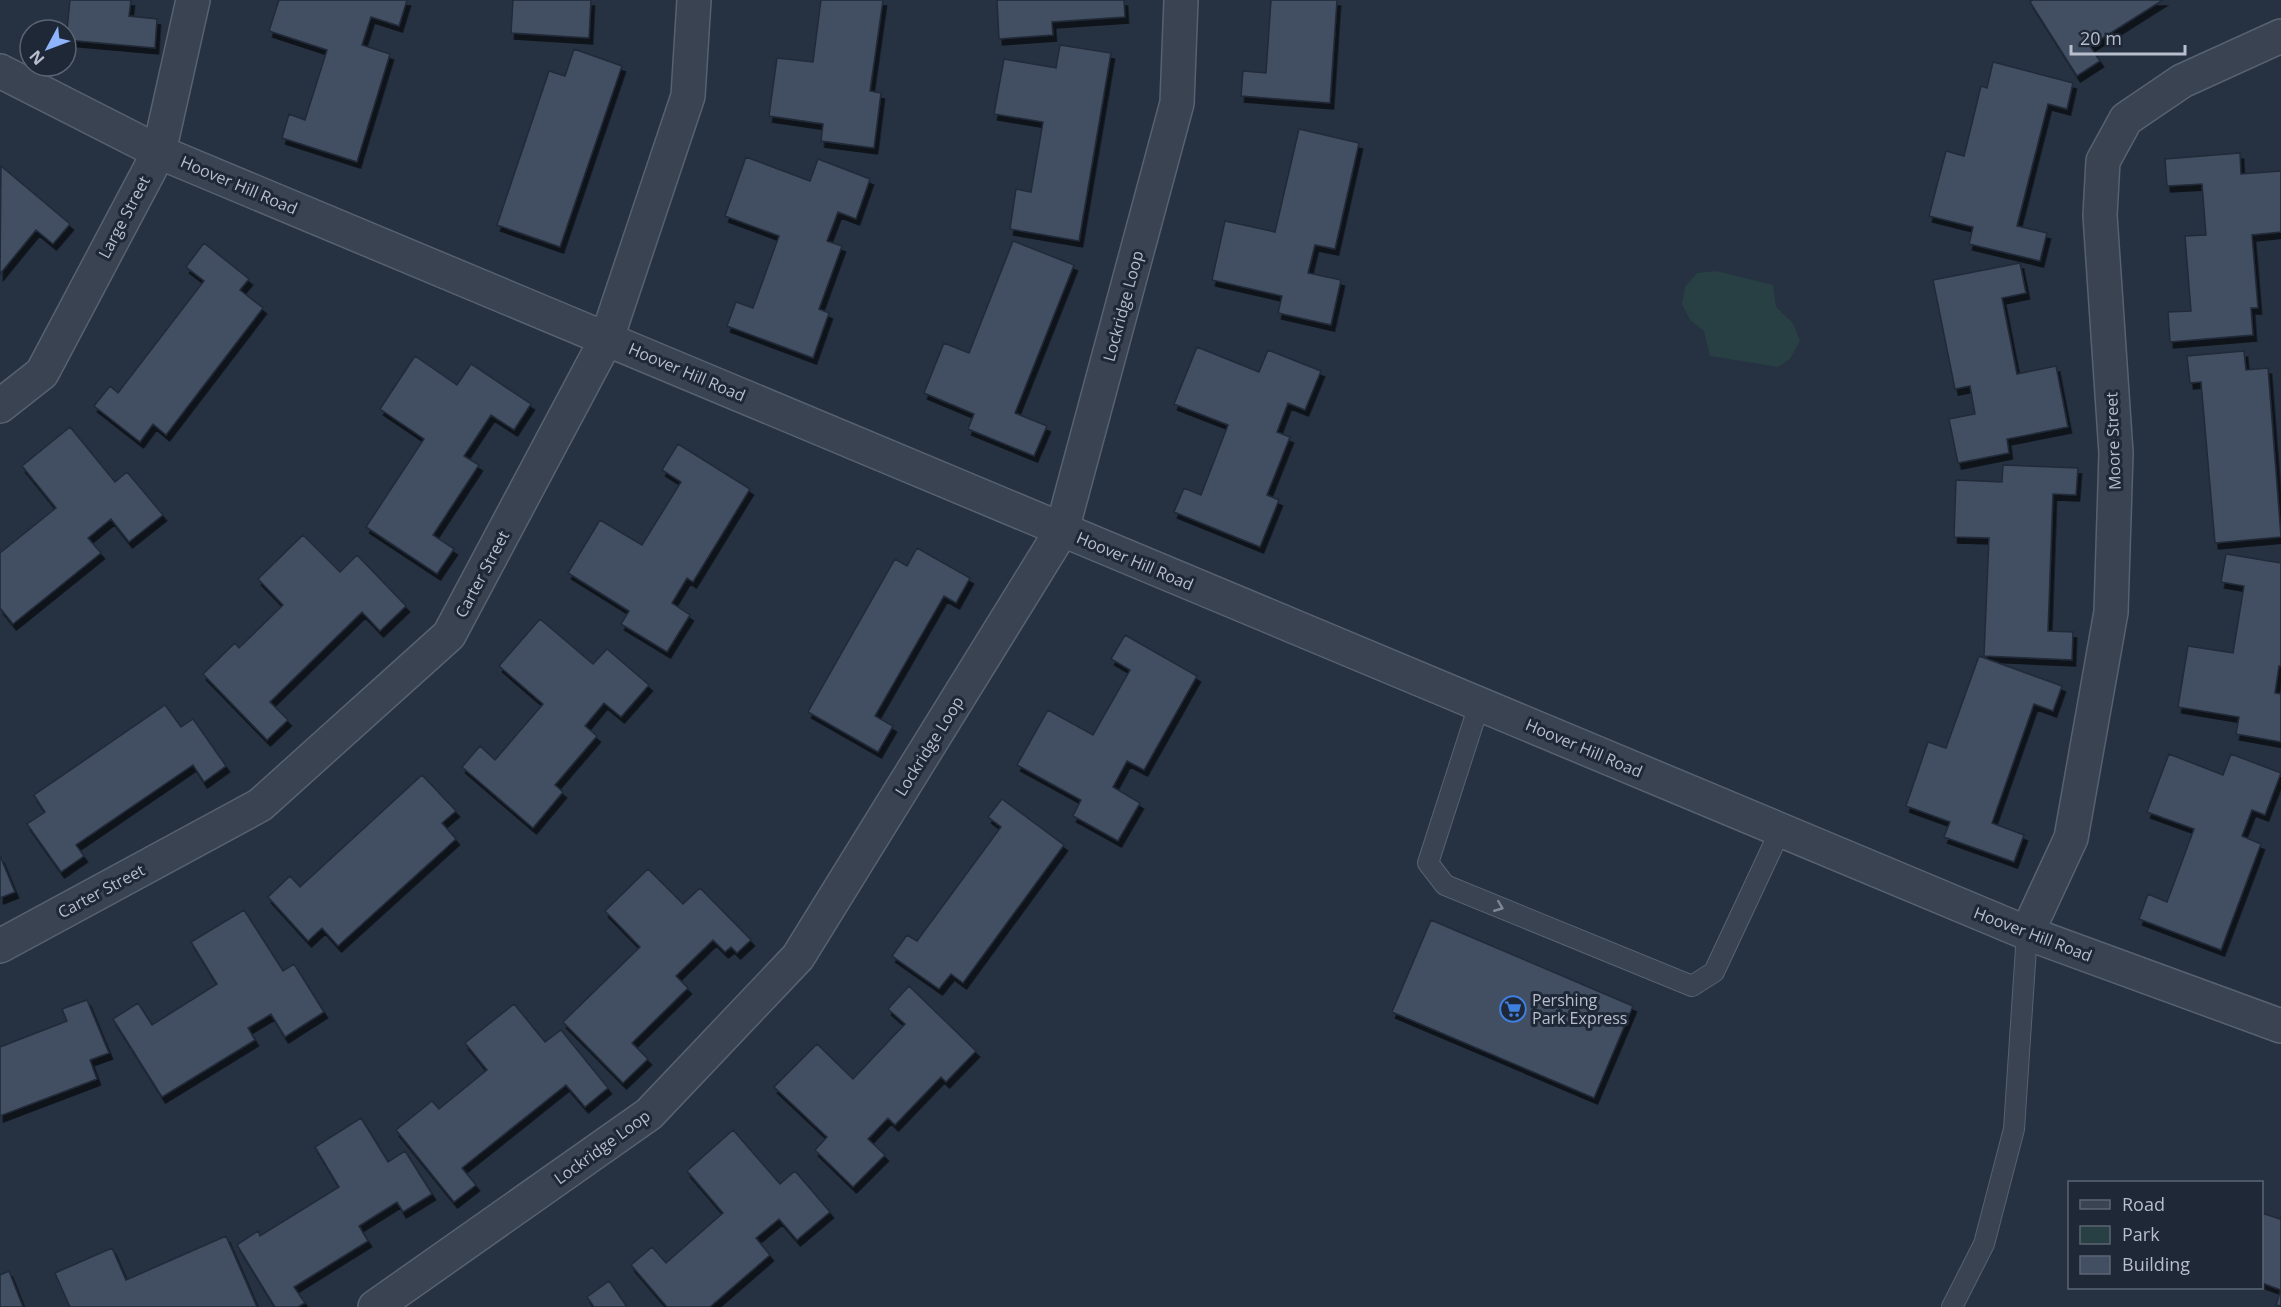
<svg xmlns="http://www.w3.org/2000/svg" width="2281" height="1307" font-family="'Open Sans',sans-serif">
<defs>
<filter id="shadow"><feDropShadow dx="3.5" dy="6" stdDeviation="0" flood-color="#0009"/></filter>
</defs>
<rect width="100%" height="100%" fill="#263142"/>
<path fill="#283f43" d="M 1716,271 L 1773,285 L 1776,307 L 1793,323 L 1800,341 L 1790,359 L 1778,367 L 1710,356 L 1704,331 L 1690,320 L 1682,304 L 1685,287 L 1697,273 Z"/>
<path fill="#424f62" stroke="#212a39" stroke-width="1.5" filter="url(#shadow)" d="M 70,0 L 131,0 L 129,16 L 157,19 L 155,48 L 66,40 Z
M 279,0 L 407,0 L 399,26 L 371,17 L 362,45 L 390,54 L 357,162 L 282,138 L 289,114 L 305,120 L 327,50 L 269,31 Z
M 513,0 L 591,0 L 589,38 L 511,33 Z
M 821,0 L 883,0 L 870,91 L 881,93 L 874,148 L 821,141 L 823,124 L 769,116 L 777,58 L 813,62 Z
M 997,0 L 1124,0 L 1125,17 L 1052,22 L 1053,35 L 999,39 Z
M 1271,0 L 1337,0 L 1330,103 L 1241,96 L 1243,71 L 1266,73 Z
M 2033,0 L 2163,0 L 2090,46 L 2100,61 L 2077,76 L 2030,2 Z
M 1060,45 L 1111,53 L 1079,241 L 1010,229 L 1016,189 L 1031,192 L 1043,122 L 994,114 L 1004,59 L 1056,68 Z
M 574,49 L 622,66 L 560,247 L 497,225 L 549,71 L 565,76 Z
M 1993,62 L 2073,83 L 2067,109 L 2048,104 L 2017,226 L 2047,233 L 2040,261 L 1969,244 L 1973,227 L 1929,216 L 1946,151 L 1964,156 L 1981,86 L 1987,88 Z
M 1299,129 L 1359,143 L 1335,249 L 1315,245 L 1308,273 L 1341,280 L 1331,325 L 1278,313 L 1282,296 L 1212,280 L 1225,221 L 1275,232 Z
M 2240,153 L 2241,174 L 2281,171 L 2281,232 L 2252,235 L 2258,308 L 2251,308 L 2253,335 L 2170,342 L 2168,312 L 2191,311 L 2185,236 L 2206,235 L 2202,184 L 2167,186 L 2165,159 Z
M 746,157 L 810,181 L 818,159 L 870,179 L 856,219 L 838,212 L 827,241 L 842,246 L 819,309 L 829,313 L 813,358 L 727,326 L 736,302 L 753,308 L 779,236 L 725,216 Z
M 1,166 L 70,224 L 53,244 L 36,230 L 0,274 Z
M 1013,241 L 1074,265 L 1015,413 L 1047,426 L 1034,456 L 968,429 L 974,414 L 924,393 L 944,343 L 969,353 Z
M 204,243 L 249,279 L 240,290 L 263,308 L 166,435 L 153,424 L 140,442 L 94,406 L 110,386 L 118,393 L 204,281 L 186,267 Z
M 2020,263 L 2026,293 L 2002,298 L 2017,374 L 2056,366 L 2068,427 L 2007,439 L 2009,453 L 1958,463 L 1949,419 L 1975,414 L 1970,386 L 1955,389 L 1933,280 Z
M 1197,347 L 1259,372 L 1268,350 L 1321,371 L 1305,410 L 1288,403 L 1277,432 L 1290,437 L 1267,495 L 1279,500 L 1260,547 L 1174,512 L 1184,488 L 1201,495 L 1228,425 L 1174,404 Z
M 2244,351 L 2246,370 L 2268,368 L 2281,537 L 2215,543 L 2201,382 L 2190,383 L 2187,356 Z
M 415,356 L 457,385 L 471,364 L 531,404 L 514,430 L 491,415 L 464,456 L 479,465 L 433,535 L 454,549 L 437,574 L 366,527 L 424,439 L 380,409 Z
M 70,427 L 115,482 L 127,472 L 163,515 L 129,542 L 111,519 L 88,538 L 101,553 L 13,624 L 0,608 L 0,553 L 56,508 L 22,466 Z
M 678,444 L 750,489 L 693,582 L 687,578 L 672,603 L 690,615 L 667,652 L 621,624 L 629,611 L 568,573 L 600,520 L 642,545 L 681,482 L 662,470 Z
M 2003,465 L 2078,468 L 2076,495 L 2053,494 L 2048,631 L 2073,632 L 2072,660 L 1984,656 L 1989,538 L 1954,537 L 1956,480 L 2002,482 Z
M 303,535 L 340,572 L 357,555 L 406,606 L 380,631 L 362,612 L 270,702 L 288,720 L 267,740 L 203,674 L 235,643 L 239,648 L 283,605 L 258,579 Z
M 917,548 L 970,578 L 956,603 L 944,596 L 875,716 L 893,726 L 878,752 L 808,712 L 895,559 L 907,566 Z
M 2226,554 L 2281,563 L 2281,666 L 2279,666 L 2275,693 L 2281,694 L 2281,742 L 2236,734 L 2239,717 L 2178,707 L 2188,646 L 2233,653 L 2244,586 L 2221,582 Z
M 540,619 L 593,664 L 607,649 L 649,685 L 621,717 L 604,703 L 585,726 L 597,736 L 555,785 L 563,792 L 533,828 L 462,767 L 480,746 L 495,760 L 543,704 L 499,666 Z
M 1125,635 L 1197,676 L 1144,770 L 1127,761 L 1113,787 L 1140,803 L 1118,841 L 1073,816 L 1081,800 L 1017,765 L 1048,710 L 1093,735 L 1130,670 L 1111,659 Z
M 1979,656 L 2062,686 L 2053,711 L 2034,704 L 1992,823 L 2024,835 L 2014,862 L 1944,837 L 1950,822 L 1906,806 L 1928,742 L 1946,748 Z
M 165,705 L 181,727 L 193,719 L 226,766 L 204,782 L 193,765 L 76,845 L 84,856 L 61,872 L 27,824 L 45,812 L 34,795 Z
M 2169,754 L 2223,775 L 2231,754 L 2281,773 L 2265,815 L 2252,810 L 2242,836 L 2261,844 L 2221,950 L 2139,919 L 2148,894 L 2167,902 L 2194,829 L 2147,812 Z
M 422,775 L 456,811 L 442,823 L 456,839 L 338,946 L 322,928 L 308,941 L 268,897 L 290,876 L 300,887 Z
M 1002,799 L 1064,845 L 963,983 L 951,974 L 939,989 L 892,956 L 907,935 L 917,941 L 1001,827 L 988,817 Z
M 0,856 L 15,892 L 0,898 Z
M 648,869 L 683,904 L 700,888 L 751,940 L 737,953 L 731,947 L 725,952 L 713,940 L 676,976 L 688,988 L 632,1043 L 648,1059 L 623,1083 L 563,1022 L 640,947 L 605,911 Z
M 244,910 L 283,971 L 294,964 L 324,1012 L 285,1037 L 271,1014 L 248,1028 L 255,1040 L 162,1097 L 113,1019 L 138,1003 L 152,1025 L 217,984 L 191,942 Z
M 1431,920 L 1633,1006 L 1594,1098 L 1392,1012 Z
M 909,986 L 976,1051 L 946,1082 L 941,1077 L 895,1125 L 888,1118 L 868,1139 L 885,1155 L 853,1187 L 815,1150 L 827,1137 L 774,1087 L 817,1044 L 853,1079 L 905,1024 L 888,1009 Z
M 87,1000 L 109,1053 L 90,1060 L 97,1079 L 0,1116 L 0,1047 L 67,1021 L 62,1009 Z
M 514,1004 L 545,1042 L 561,1030 L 608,1088 L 585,1107 L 566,1085 L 462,1168 L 476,1185 L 454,1202 L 396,1130 L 432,1101 L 439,1109 L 487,1070 L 465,1043 Z
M 361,1118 L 388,1162 L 405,1151 L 432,1194 L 403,1212 L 397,1202 L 359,1226 L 368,1241 L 294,1287 L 305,1303 L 298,1307 L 275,1307 L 237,1245 L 258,1231 L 260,1236 L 339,1187 L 315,1147 Z
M 733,1130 L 780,1184 L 795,1171 L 830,1212 L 797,1240 L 779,1219 L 756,1238 L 770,1255 L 710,1307 L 667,1307 L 631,1265 L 652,1247 L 666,1263 L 723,1213 L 687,1171 Z
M 2262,1213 L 2280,1219 L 2281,1216 L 2281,1306 L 2276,1305 L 2281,1290 L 2262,1283 Z
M 226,1236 L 257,1307 L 70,1307 L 55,1273 L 112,1248 L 126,1280 Z
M 9,1271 L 23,1307 L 0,1307 L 0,1275 Z
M 609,1281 L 627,1307 L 594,1307 L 587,1297 Z"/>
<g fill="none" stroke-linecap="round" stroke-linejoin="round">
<g stroke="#58616f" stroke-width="22">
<path id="service" d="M 1479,705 L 1428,863 L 1445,885 L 1692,986 L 1714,972 L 1780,831
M 1952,1307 L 1984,1244 L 2014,1129 L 2027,933"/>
</g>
<g stroke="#58616f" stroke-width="36">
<path id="minor" d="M 0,406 L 42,373 L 159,152 L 193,0
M 2027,933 L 2071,838 L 2111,612 L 2116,453 L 2100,215 L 2103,161 L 2126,119 L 2182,81 L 2281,36
M 0,946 L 260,805 L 449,635 L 607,338 L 688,96 L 694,0
M 375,1307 L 649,1114 L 798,957 L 1062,530 L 1177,103 L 1181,0"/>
</g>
<g stroke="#58616f" stroke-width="36">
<path id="tertiary" d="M 0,71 L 159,152 L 2027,933 L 2281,1026"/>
</g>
<use href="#service" stroke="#3a4352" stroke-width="20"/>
<use href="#minor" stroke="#3a4352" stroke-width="33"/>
<use href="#tertiary" stroke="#3a4352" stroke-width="33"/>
</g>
<defs><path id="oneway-chevron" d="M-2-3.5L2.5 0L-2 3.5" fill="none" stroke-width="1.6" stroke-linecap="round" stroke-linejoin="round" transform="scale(1.5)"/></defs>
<use stroke="#7f8795" href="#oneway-chevron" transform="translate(1499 907) rotate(22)"/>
<defs>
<g id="supermarket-ring" transform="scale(1.35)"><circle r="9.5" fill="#1f2837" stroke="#3f7fe0" stroke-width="1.5"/><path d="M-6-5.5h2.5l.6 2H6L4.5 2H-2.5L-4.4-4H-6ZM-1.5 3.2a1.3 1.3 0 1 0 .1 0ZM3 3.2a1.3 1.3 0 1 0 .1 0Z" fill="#3f7fe0"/></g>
</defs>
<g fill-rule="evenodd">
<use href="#supermarket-ring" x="1513" y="1009"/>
</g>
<g text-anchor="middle" stroke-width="6" stroke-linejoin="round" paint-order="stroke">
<g font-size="16" fill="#b7becc" stroke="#1f2837">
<text transform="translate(239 185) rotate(23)" y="6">Hoover Hill Road</text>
<text transform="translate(124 217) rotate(-62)" y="6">Large Street</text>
<text transform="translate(1123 306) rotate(-75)" y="6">Lockridge Loop</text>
<text transform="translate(687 372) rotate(23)" y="6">Hoover Hill Road</text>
<text transform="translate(2113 441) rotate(-92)" y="6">Moore Street</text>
<text transform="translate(1135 561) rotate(23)" y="6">Hoover Hill Road</text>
<text transform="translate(482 574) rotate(-62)" y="6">Carter Street</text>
<text transform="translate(929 746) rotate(-58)" y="6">Lockridge Loop</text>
<text transform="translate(1584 748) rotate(23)" y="6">Hoover Hill Road</text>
<text transform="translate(101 891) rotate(-28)" y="6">Carter Street</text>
<text transform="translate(2033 934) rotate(21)" y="6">Hoover Hill Road</text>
<text transform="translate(602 1147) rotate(-36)" y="6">Lockridge Loop</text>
</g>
<g font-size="16" fill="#b7becc" stroke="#1f2837" text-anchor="start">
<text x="1532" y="1006">Pershing<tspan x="1532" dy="18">Park Express</tspan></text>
</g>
</g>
<rect x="2068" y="1181" width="195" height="108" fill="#1f2837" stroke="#5c6473" stroke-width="1.5"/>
<rect x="2080" y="1200" width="30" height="9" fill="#3a4352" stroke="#5c6473" stroke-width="1.5"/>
<text x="2122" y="1211" font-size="18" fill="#b7becc">Road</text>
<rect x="2080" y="1226" width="30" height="18" fill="#283f43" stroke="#5c6473" stroke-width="1.5"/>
<text x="2122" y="1241" font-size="18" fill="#b7becc">Park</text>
<rect x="2080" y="1256" width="30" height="18" fill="#424f62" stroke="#5c6473" stroke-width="1.5"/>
<text x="2122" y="1271" font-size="18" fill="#b7becc">Building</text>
<g transform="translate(48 48) rotate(229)"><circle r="28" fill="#1f2837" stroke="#5c6473" stroke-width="1.5"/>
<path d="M0-4.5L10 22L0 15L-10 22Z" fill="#8eb4fb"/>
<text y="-9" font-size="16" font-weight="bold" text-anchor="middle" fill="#b7becc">N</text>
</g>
<path d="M2071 45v9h114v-9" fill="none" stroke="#b7becc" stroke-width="3"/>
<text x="2080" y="45" font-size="18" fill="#b7becc" stroke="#1f2837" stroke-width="4.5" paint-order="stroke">20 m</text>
</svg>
